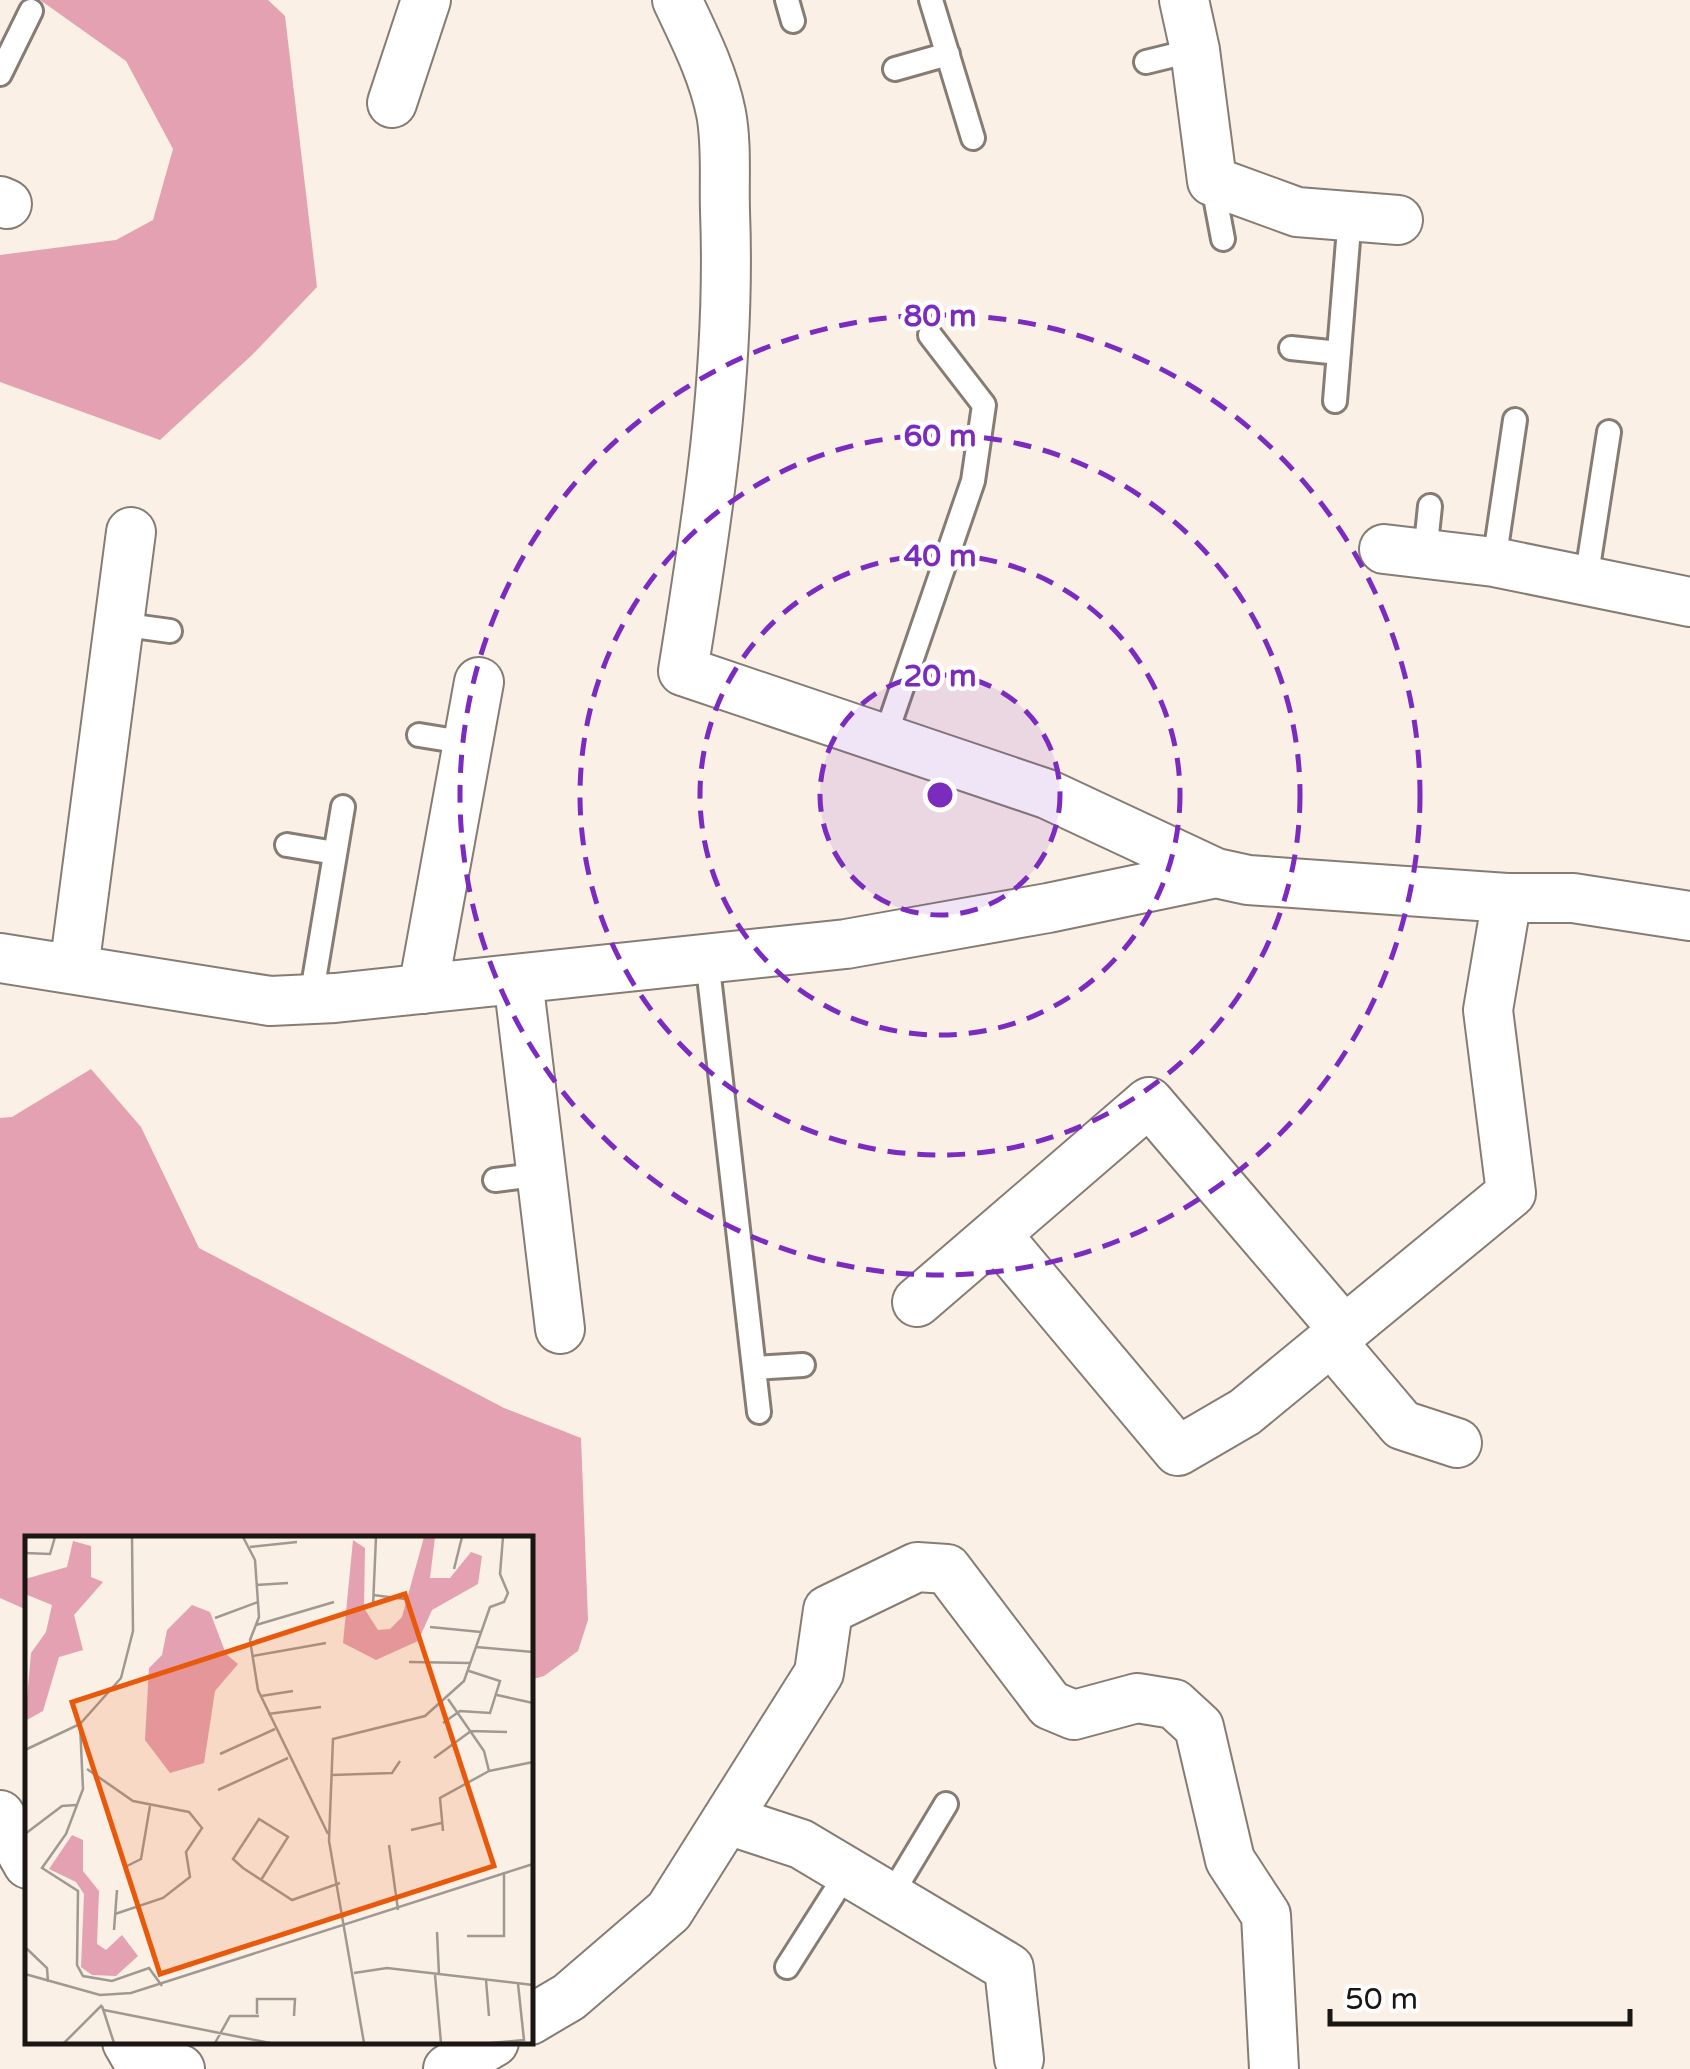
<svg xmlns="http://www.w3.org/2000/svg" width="1690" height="2069" font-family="'Varela Round',sans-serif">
<rect width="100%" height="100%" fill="#faf0e6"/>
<path fill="#e3a1b1" d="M 40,0 L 268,0 L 285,16 L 317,287 L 252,355 L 160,440 L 0,382 L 0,255 L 116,240 L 153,220 L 173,149 L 126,61 Z
M 91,1069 L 141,1127 L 199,1248 L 504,1408 L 581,1438 L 588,1620 L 578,1651 L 544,1676 L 530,1680 L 530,1539 L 28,1539 L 27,1610 L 0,1598 L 0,1118 L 12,1117 Z"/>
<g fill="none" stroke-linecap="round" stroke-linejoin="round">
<g stroke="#857c74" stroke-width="28">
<path id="service" d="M 787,0 L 793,21
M 931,0 L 973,138
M 1146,62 L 1195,50
M 895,69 L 948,54
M 0,74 L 31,11
M 1212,181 L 1223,239
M 1291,348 L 1339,353
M 1335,401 L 1350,216
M 1425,554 L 1430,506
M 1494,562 L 1515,420
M 1586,580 L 1609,432
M 119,624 L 170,631
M 419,735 L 468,743
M 884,740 L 973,481 L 984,405 L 930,335
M 287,845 L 335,853
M 707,959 L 759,1412
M 311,998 L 343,807
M 495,1180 L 543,1174
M 754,1368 L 803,1365
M 890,1897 L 946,1804
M 787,1967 L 848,1871"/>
</g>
<g stroke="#857c74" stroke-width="52">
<path id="minor" d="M 677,0 C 694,36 713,73 721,113 C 727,144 724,179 725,211 C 731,369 708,516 683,671 L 1047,794 L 1216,873 L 1248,880 L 1507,898 L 1573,898 L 1690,916
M 1184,0 L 1195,50 L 1212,181 L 1297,212 L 1398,220
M 392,103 L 426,0
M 0,201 L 7,204
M 1384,549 L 1494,562 L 1690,602
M 0,958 L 270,1001 L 335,998 L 846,944 L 1048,908 L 1216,873
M 74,969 L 131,532
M 518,979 L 560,1329
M 423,989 L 479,682
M 917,1302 L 996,1234
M 1344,1330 L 1149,1102 L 996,1234 L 1178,1451 L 1245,1412 L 1511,1193 L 1488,1010 L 1507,898
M 1331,1341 L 1402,1425 L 1457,1443
M 0,1815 L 28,1864
M 728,1820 L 801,1844 L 1009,1968 L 1019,2059
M 530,2020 L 569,1997 L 669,1911 L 819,1673 L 828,1610 L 917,1567 L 947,1569 L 1050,1705 L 1074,1715 L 1137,1698 L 1174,1704 L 1199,1727 L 1230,1860 L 1266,1915 L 1274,2069
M 127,2042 L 139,2063 L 180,2069
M 448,2069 L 494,2042"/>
</g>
<use href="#service" stroke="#fff" stroke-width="22"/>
<use href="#minor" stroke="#fff" stroke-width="48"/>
</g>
<circle cx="940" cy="795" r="120" fill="#7b2cbf" fill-opacity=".12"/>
<g fill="none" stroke="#7b2cbf" stroke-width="5" stroke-dasharray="18 12">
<circle cx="940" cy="795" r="120"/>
<circle cx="940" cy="795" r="240"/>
<circle cx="940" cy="795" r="360"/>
<circle cx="940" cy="795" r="480"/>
</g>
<g transform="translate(25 1536)">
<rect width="508" height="508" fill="#faf0e6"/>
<path d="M 399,1 L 410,1 L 405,42 L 425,42 L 446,16 L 457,20 L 453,48 L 407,74 L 393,105 L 351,124 L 318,107 L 328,4 L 340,12 L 339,72 L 353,94 L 365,93 L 377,81 ZM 48,5 L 66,10 L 66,41 L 78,46 L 49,79 L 58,114 L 34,121 L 18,175 L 0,185 L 6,117 L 21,96 L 27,69 L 0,58 L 0,43 L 42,31 ZM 167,69 L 185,76 L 201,118 L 213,128 L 190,155 L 179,227 L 145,237 L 120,204 L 124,132 L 137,119 L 142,94 ZM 47,299 L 58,304 L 58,335 L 74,355 L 72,408 L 81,414 L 97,399 L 113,420 L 91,440 L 67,439 L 56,431 L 59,358 L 51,346 L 24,333 Z" fill="#e3a1b1"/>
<path fill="none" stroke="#a09992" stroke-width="2.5" d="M 218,1 L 230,24 L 234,81 L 225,104 L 233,154 L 303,298M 225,11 L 272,6M 0,17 L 25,18 L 30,1M 429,33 L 437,1M 231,49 L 263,47M 348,59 L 380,63M 348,70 L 351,1M 190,82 L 233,66M 231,89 L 309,66M 405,91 L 456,96M 451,111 L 508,116M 228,120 L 301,107M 384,126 L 445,127M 472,159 L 508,167M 236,160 L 268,155M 423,163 L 459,215 L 464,235 L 508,226M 243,178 L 296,171M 418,187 L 435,175 L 465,177 L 475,145 L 444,135M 55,188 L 58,253 L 41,298 L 17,332 L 53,355 L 52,429 L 58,440 L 87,445 L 124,432 L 137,450M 0,214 L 55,188 L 96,142 L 108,95 L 107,1M 195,218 L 250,193M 409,222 L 446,195 L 482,196M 62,233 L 108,265 L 164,276 L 177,292 L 161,316 L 165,341 L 138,362 L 90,378M 307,239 L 367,237 L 375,225M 193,254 L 263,222M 386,294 L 416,287M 418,295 L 415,262 L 464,235M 0,298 L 37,270 L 51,269M 364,309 L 373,374M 102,330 L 116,323 L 125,270M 236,344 L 263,301 L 234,283 L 208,323 L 218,332 L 267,364 L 315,347M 89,394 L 92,354M 412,396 L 414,439M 442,400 L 479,400 L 479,337M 0,411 L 22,432 L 23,446M 329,437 L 362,432 L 508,449M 0,438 L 75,459 L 106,457 L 508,328M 410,439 L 416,507M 461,444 L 464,480M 77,470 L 89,507M 79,474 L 245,507M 232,478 L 232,463 L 270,463 L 269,480M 39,507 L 77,469M 190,507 L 205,480 L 234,480M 339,507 L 304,305 L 308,203 L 400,180 L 439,145 L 465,71 L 479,66 L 483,57 L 475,38 L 478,1M 465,507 L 499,504 L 493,448"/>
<path fill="#e8590c" fill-opacity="0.15" stroke="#e8590c" stroke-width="5" d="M 380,58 L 469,330 L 135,438 L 47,166 Z"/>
<rect width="508" height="508" fill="none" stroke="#191613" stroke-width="5"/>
</g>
<circle cx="940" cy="795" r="15" fill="#7b2cbf" stroke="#fff" stroke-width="5"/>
<g font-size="30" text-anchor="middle" font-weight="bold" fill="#7b2cbf" stroke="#fff" stroke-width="9" stroke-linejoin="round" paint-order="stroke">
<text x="940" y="326">80 m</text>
<text x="940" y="446">60 m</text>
<text x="940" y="566">40 m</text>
<text x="940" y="686">20 m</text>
</g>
<path d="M1330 2009v15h300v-15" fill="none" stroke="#191613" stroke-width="5"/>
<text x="1345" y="2009" font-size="30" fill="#191613" stroke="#ffffff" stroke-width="8" paint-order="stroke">50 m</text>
</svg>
